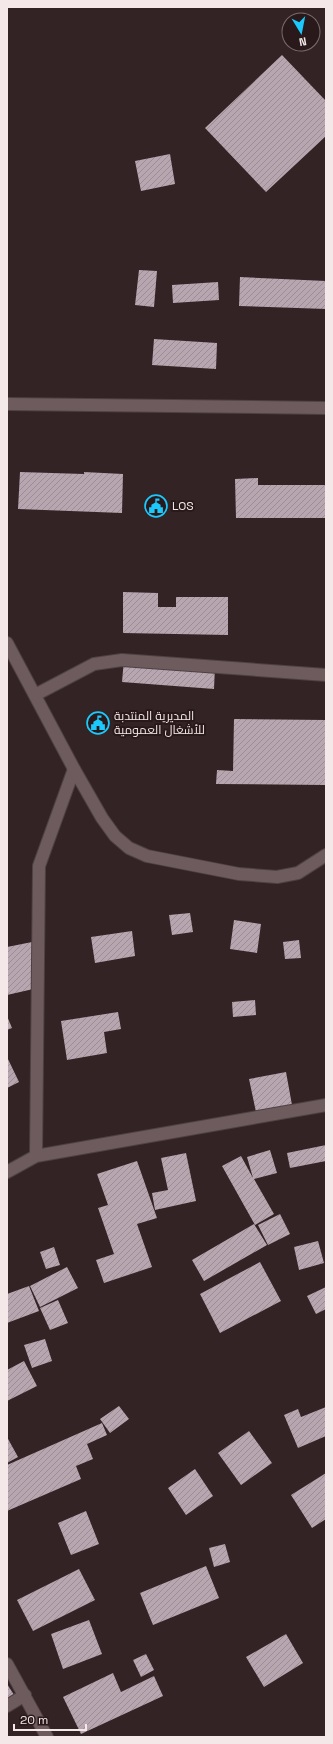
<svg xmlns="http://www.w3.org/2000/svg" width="333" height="1744" font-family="'Space Grotesk',Cairo,sans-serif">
<defs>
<pattern id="building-hatch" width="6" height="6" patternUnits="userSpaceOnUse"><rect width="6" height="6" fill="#b7a5af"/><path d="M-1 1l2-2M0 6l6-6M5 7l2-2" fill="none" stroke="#9c8d95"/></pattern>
</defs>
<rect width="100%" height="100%" fill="#332325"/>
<path fill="url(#building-hatch)" d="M 282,55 L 326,101 L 326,136 L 266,192 L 205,128 Z
M 170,154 L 175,184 L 141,191 L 135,161 Z
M 139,270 L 157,271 L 154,307 L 135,305 Z
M 240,277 L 326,281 L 326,309 L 239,306 Z
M 218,282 L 219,300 L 173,303 L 172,285 Z
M 154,339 L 217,343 L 216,369 L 152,365 Z
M 20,472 L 84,474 L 84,472 L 123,474 L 122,513 L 18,509 Z
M 258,478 L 258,485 L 326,485 L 326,518 L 236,518 L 235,479 Z
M 123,592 L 158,593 L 158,607 L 176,607 L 176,597 L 228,597 L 228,635 L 123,633 Z
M 124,659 L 215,666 L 214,689 L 122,682 Z
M 234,719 L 326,720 L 325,785 L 216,784 L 217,770 L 233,771 Z
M 190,913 L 193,932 L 172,935 L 169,915 Z
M 234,920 L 261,924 L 257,953 L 230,949 Z
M 132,931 L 135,956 L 95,963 L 91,937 Z
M 299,940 L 301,958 L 285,959 L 283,942 Z
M 32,942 L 42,987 L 7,995 L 7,947 Z
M 255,1000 L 256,1015 L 233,1017 L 232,1002 Z
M 118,1012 L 121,1029 L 104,1032 L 107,1053 L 67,1060 L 61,1021 Z
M 7,1016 L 12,1028 L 7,1030 Z
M 7,1057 L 19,1082 L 7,1088 Z
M 286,1072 L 292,1105 L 256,1112 L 249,1079 Z
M 326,1145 L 326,1161 L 290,1168 L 287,1153 Z
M 270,1150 L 277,1173 L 254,1179 L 274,1214 L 255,1225 L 222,1166 L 241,1156 L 253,1178 L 247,1157 Z
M 186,1153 L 196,1201 L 155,1210 L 152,1193 L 168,1190 L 161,1158 Z
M 137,1161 L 157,1218 L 137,1224 L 152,1267 L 104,1283 L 96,1260 L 114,1254 L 98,1208 L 108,1205 L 97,1174 Z
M 280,1214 L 290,1234 L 268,1245 L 258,1225 Z
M 254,1224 L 267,1245 L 204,1281 L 192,1260 Z
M 318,1241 L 324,1263 L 299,1270 L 294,1247 Z
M 54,1247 L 60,1265 L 46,1269 L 40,1252 Z
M 260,1262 L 281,1301 L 220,1333 L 200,1294 Z
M 67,1267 L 78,1288 L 40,1307 L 30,1286 Z
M 29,1286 L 39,1311 L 7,1323 L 7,1294 Z
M 326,1287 L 326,1309 L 316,1314 L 307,1296 Z
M 58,1300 L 68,1323 L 50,1330 L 40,1308 Z
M 45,1339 L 52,1361 L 32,1368 L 24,1345 Z
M 24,1361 L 37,1386 L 7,1401 L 7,1370 Z
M 119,1406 L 129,1419 L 110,1433 L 100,1419 Z
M 326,1407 L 326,1436 L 298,1448 L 284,1415 L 298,1409 L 301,1417 Z
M 102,1423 L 107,1435 L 87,1444 L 93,1459 L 76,1466 L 81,1479 L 7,1511 L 7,1465 Z
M 249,1431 L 272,1463 L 241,1485 L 218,1453 Z
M 7,1437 L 18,1457 L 7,1463 Z
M 195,1469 L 213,1496 L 186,1515 L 168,1488 Z
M 326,1473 L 326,1519 L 312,1528 L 291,1495 Z
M 86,1511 L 99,1544 L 71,1555 L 58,1523 Z
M 225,1544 L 230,1562 L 214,1567 L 209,1548 Z
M 206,1566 L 219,1598 L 153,1625 L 140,1593 Z
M 79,1569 L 95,1600 L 33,1631 L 17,1600 Z
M 89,1620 L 102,1654 L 63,1669 L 51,1634 Z
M 286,1634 L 303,1663 L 264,1687 L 246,1657 Z
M 146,1654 L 154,1670 L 141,1677 L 133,1660 Z
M 113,1673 L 121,1692 L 154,1676 L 163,1696 L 81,1734 L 63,1697 Z
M 7,1684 L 18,1701 L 7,1707 Z"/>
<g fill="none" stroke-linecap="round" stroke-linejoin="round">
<g stroke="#4e4143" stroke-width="14">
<path id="minor" d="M 7,404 L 326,408
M 35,695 L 94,664 L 122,660 L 326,675
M 36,1156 L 39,866 L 74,769
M 7,1172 L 36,1156 L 326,1105
M 7,1706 L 25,1695"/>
</g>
<g stroke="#4e4143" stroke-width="14">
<path id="tertiary" d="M 7,643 L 74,769 L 102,818 L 115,836 L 129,848 L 147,856 L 239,874 L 277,877 L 298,873 L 326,855
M 7,1664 L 47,1737"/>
</g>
<use href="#minor" stroke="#6e5b5d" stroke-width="12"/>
<use href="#tertiary" stroke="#6e5b5d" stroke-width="12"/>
</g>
<defs>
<g id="civic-ring" transform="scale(1.15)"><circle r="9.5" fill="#29191b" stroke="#1bc9fc" stroke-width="1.5"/><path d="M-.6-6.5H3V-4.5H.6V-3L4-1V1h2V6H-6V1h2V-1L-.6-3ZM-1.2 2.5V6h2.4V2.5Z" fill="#1bc9fc"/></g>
</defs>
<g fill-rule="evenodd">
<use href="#civic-ring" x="156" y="506"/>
<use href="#civic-ring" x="98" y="723"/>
</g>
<g text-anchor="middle" stroke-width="4" stroke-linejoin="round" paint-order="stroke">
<g font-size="12" fill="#f4e8e9" stroke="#29191b" text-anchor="start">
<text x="172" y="510">LOS</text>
<text x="114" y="720">المديرية المنتدبة<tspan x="114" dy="14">للأشغال العمومية</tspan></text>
</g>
</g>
<rect width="333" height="1744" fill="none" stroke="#f4e8e9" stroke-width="16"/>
<g transform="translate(301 32) rotate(170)"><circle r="19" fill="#29191b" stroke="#7a6c6d"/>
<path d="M0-3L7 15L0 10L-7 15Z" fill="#1bc9fc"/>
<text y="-6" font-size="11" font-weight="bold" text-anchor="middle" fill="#f4e8e9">N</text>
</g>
<path d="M14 1724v6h72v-6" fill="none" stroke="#f4e8e9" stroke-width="2"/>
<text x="20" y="1724" font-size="12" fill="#f4e8e9" stroke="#29191b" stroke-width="3" paint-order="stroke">20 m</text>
</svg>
